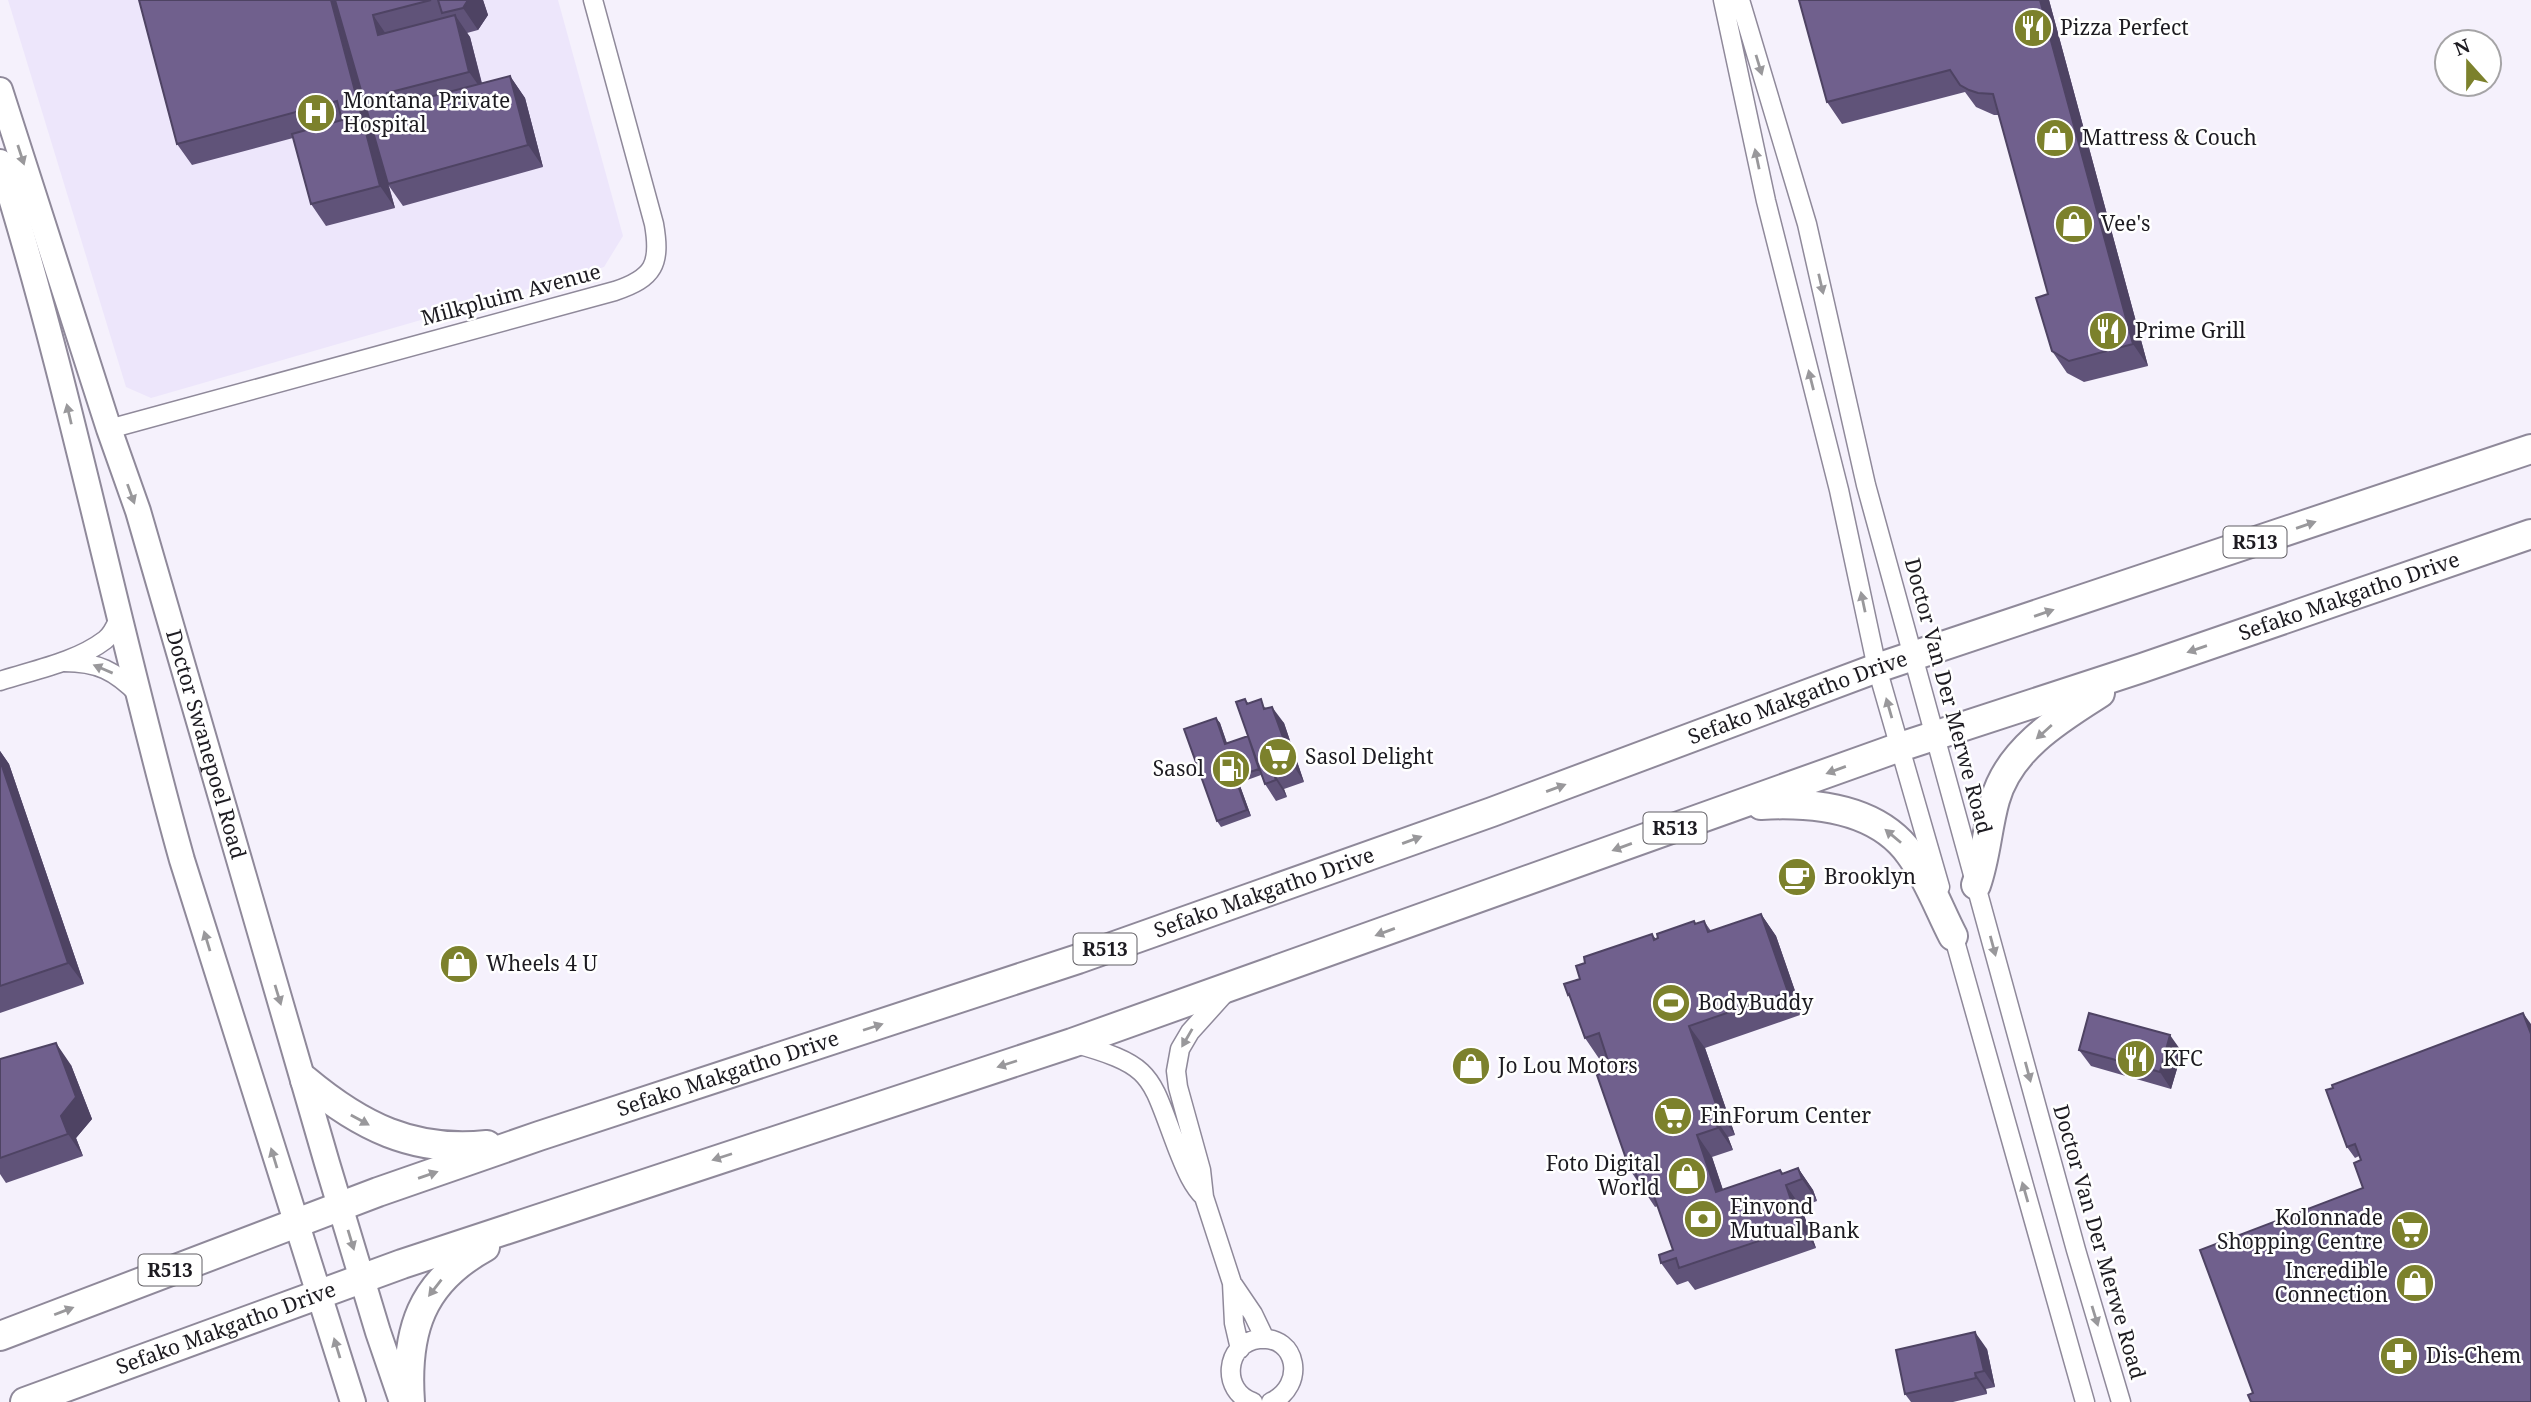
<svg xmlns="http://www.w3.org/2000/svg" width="2531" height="1402" font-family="'Noto Serif',serif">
<rect width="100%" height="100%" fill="#f5f1fc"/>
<path fill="#ede6fb" d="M 8,0 L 558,0 L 623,236 L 604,267 L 151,398 L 126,387 Z"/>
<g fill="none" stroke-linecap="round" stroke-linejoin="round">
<g stroke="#8f899a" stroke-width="21">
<path id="street" d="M 1723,0 L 1766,201 L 1839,490 L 1877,668 L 1940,887
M 1740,0 L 1807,224 L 1866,485 L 2076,1250 L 2121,1402
M 109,429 L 615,291 C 654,278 661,264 654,224 L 593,0
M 64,662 C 98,662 115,671 138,694
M 0,681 C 34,670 76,662 105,640 C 113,634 116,625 120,616
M 1951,927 L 2085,1402
M 1226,992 L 1190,1032 L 1180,1049 L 1176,1071 L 1178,1087 L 1201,1170 L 1204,1197 L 1232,1283 L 1234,1323 L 1240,1349
M 1073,1043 C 1156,1066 1149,1075 1178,1150 C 1185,1167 1191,1184 1204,1197
M 1232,1283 L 1253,1314 L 1265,1339
M 1253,1402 C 1221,1392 1224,1343 1259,1339 C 1298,1335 1306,1386 1271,1402"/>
</g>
<g stroke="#8f899a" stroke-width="28">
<g id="secondary">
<path id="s1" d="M 0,90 L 109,429 L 138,511 L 327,1163 L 378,1332 L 402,1402"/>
<path d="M 0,162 C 72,392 117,628 182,860 L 353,1402"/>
</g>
</g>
<g stroke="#8f899a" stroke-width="32">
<g id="primary">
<path d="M 1761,805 C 1813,802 1877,808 1910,854 C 1928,878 1939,909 1953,936"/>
<path d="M 1976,885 C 1986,857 1987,828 1995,800 C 2009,749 2059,719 2100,693"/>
<path d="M 305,1080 C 360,1126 413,1153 487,1145"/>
<path id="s2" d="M 0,1336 L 378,1192 L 539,1136 L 1078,959 L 1492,812 L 1877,668 L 2531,449"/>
<path id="s3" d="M 25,1402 L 402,1264 L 1072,1043 L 1900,747 L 2142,668 L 2531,534"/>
<path d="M 410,1402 C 405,1331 421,1282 485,1247"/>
</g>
</g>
<use href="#street" stroke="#fff" stroke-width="18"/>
<use href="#secondary" stroke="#fff" stroke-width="24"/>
<use href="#primary" stroke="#fff" stroke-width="28"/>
</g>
<path fill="#605379" d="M 139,0 L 483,0 L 488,15 L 478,30 L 467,33 L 470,37 L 482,83 L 510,76 L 525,98 L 543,167 L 403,206 L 389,186 L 395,208 L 326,226 L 311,204 L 293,138 L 192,165 L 177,144 Z
M 2049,0 L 2148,366 L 2084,382 L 2067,373 L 2052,351 L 2048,294 L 1999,115 L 1994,115 L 1976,107 L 1965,92 L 1842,124 L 1827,102 Z
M 1245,699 L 1248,703 L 1267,708 L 1284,723 L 1304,782 L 1284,789 L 1287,797 L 1276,801 L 1265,784 L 1261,775 L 1239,783 L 1251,816 L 1221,827 L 1217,821 L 1216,718 L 1220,723 L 1227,743 L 1248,736 Z
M 0,751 L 9,764 L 84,984 L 0,1013 Z
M 1761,914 L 1776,936 L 1803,1014 L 1705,1048 L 1735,1135 L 1728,1137 L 1733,1150 L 1712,1157 L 1723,1190 L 1780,1170 L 1783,1174 L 1798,1168 L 1813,1190 L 1817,1201 L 1801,1207 L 1816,1248 L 1695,1290 L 1688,1281 L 1677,1285 L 1661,1263 L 1673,1250 L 1658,1206 L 1655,1207 L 1630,1170 L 1611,1070 L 1607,1057 L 1600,1060 L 1585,1038 L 1572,1001 L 1568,995 L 1580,979 L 1585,963 L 1652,934 L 1656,939 L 1694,921 L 1696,924 L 1704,921 L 1711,931 Z
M 2531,1024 L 2253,1393 L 2363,1188 L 2361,1160 L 2359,1156 L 2355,1158 L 2347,1147 Z
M 2079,1050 L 2182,1052 L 2171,1089 L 2091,1066 Z
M 0,1059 L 71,1065 L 92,1119 L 76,1138 L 83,1156 L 6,1183 L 0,1174 Z
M 1987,1349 L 1995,1387 L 1986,1389 L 1987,1394 L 1953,1402 L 1911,1402 L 1905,1394 Z"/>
<path fill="#4e4363" d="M 331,0 L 340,0 L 388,184 L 395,208 L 380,186 Z
M 468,0 L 483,0 L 488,15 L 478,30 L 463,8 Z
M 2040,0 L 2049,0 L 2148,366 L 2133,344 Z
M 373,15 L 388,37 L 378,35 Z
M 455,15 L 470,37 L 484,93 L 469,72 Z
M 510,76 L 525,98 L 543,167 L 528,145 Z
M 387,93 L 402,115 L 391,107 Z
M 1272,707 L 1284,723 L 1304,782 L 1293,765 Z
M 1216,718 L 1220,723 L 1229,750 L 1225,744 Z
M 0,751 L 9,764 L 84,984 L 68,963 L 0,760 Z
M 1273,772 L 1284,789 L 1287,797 L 1276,780 Z
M 1235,777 L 1239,783 L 1251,816 L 1247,810 Z
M 1761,914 L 1776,936 L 1803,1014 L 1788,992 Z
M 2523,1013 L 2531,1024 L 2531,1034 Z
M 1689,1026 L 1705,1048 L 1735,1135 L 1719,1113 Z
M 2170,1035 L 2182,1052 L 2171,1089 L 2160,1072 Z
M 56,1043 L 71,1065 L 92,1119 L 76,1138 L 83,1156 L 68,1134 L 61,1116 Z
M 1713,1115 L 1728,1137 L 1733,1150 L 1718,1128 Z
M 1697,1135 L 1712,1157 L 1731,1214 L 1716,1192 Z
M 1798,1168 L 1813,1190 L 1817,1201 L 1802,1179 Z
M 1786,1185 L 1801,1207 L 1816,1248 L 1800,1227 Z
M 1975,1332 L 1987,1349 L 1995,1387 L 1984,1371 Z
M 1975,1373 L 1986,1389 L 1987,1394 L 1976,1378 Z"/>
<path fill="#70608d" stroke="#4e4363" stroke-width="2" d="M 139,0 L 331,0 L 380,186 L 311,204 L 292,134 L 342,120 L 337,101 L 177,144 Z
M 335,0 L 431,0 L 373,15 L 378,35 L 455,15 L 469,72 L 387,93 L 391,107 L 510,76 L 528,145 L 388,184 Z
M 438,0 L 468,0 L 463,8 L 442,13 Z
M 1799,0 L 2040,0 L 2133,344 L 2069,361 L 2052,351 L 2036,298 L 2048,294 L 1993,94 L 1978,93 L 1969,90 L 1960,85 L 1950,70 L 1827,102 Z
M 1245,699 L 1247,704 L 1261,699 L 1264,709 L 1272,707 L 1293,765 L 1273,772 L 1276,780 L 1265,784 L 1236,702 Z
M 1216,718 L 1225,744 L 1248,736 L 1259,769 L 1235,777 L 1247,810 L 1217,821 L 1184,729 Z
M 0,760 L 68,963 L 0,986 Z
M 1761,914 L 1788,992 L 1689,1026 L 1719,1113 L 1713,1115 L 1718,1128 L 1697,1135 L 1716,1192 L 1780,1170 L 1782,1174 L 1798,1168 L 1802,1179 L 1786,1185 L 1800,1227 L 1679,1268 L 1676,1258 L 1661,1263 L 1659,1255 L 1673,1250 L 1649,1182 L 1640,1185 L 1634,1169 L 1630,1170 L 1597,1075 L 1611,1070 L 1599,1033 L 1585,1038 L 1569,994 L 1568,995 L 1564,984 L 1580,979 L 1576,966 L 1585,963 L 1584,957 L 1652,934 L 1654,940 L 1658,938 L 1657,934 L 1694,921 L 1695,924 L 1704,921 L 1708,932 Z
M 2089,1013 L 2170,1035 L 2160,1072 L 2079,1050 Z
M 2523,1013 L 2531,1034 L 2531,1402 L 2251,1402 L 2248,1395 L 2253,1393 L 2200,1250 L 2363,1188 L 2354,1163 L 2361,1160 L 2355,1144 L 2347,1147 L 2326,1090 L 2333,1088 L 2332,1085 Z
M 56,1043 L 76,1097 L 61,1116 L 68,1134 L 0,1158 L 0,1059 Z
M 1975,1332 L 1984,1371 L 1975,1373 L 1976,1378 L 1905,1394 L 1896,1350 Z"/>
<defs><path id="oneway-solid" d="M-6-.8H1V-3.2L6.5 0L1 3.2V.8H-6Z" transform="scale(1.75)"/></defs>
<g fill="#99989b">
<use href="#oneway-solid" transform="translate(1759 65) rotate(73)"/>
<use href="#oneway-solid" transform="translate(21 155) rotate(72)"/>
<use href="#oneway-solid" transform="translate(1757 159) rotate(-102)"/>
<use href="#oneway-solid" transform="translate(1821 284) rotate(77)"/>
<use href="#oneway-solid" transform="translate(1811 380) rotate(-104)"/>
<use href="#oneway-solid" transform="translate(69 414) rotate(-103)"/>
<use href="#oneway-solid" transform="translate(131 494) rotate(70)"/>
<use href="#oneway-solid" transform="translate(2306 525) rotate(-19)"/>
<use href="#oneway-solid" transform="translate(1863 602) rotate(-102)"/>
<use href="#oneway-solid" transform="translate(2044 613) rotate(-19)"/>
<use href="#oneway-solid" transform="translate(2197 649) rotate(161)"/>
<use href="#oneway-solid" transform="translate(103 669) rotate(-157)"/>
<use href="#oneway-solid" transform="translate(1889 708) rotate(-106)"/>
<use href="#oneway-solid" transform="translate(2044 732) rotate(138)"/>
<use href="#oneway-solid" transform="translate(1836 770) rotate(160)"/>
<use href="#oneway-solid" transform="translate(1556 788) rotate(-20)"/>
<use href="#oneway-solid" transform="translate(1893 836) rotate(-140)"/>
<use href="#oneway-solid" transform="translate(1412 840) rotate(-20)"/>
<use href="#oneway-solid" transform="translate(1622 847) rotate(160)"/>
<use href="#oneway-solid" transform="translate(1385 932) rotate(160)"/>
<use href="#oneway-solid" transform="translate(207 941) rotate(-107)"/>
<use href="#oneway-solid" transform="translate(1993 946) rotate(75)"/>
<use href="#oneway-solid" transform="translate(278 995) rotate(73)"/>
<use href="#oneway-solid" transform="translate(873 1027) rotate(-18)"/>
<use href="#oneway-solid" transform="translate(1187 1038) rotate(120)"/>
<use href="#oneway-solid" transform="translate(1007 1064) rotate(162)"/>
<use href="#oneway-solid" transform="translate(2028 1072) rotate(75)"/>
<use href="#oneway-solid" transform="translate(360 1120) rotate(29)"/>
<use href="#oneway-solid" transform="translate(722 1157) rotate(162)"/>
<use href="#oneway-solid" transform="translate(274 1158) rotate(-107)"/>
<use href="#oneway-solid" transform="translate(428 1175) rotate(-19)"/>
<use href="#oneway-solid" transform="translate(2025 1192) rotate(-106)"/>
<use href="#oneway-solid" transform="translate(351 1240) rotate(73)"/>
<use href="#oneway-solid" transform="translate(435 1288) rotate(128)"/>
<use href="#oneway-solid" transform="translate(64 1311) rotate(-21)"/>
<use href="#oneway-solid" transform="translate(2095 1316) rotate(73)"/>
<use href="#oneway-solid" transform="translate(337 1348) rotate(-107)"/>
</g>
<defs>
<g id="restaurant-disc" transform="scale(2.0125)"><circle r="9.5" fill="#7c812c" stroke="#fff"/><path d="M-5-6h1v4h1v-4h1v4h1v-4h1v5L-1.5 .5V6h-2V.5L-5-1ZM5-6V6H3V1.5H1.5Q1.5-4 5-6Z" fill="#fff"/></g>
<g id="hospital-disc" transform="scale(2.0125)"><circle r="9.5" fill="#7c812c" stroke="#fff"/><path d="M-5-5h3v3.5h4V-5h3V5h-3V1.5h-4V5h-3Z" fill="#fff"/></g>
<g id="shop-disc" transform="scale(2.0125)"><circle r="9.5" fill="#7c812c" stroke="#fff"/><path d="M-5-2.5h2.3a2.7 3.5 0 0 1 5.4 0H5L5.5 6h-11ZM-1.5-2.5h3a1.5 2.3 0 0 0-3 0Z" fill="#fff"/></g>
<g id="supermarket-disc" transform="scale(2.0125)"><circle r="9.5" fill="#7c812c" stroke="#fff"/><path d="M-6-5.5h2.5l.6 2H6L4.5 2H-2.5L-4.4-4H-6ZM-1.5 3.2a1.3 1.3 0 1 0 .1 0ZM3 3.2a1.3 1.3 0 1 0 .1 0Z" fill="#fff"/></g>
<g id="fuel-disc" transform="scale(2.0125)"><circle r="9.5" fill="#7c812c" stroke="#fff"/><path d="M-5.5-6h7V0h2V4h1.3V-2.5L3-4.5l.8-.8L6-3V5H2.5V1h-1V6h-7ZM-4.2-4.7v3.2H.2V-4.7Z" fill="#fff"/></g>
<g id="cafe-disc" transform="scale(2.0125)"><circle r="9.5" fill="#7c812c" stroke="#fff"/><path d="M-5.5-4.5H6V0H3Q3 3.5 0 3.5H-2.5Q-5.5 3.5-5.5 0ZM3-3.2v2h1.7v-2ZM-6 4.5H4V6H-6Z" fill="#fff"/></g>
<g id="stadium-disc" transform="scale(2.0125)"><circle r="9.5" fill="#7c812c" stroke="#fff"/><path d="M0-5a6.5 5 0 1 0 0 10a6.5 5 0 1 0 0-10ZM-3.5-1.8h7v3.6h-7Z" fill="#fff"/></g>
<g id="bank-disc" transform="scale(2.0125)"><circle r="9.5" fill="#7c812c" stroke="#fff"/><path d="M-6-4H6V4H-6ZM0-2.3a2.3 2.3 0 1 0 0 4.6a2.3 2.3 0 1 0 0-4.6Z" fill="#fff"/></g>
<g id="pharmacy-disc" transform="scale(2.0125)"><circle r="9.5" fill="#7c812c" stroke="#fff"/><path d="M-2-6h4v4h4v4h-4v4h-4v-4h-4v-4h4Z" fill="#fff"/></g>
</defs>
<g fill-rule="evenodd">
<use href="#restaurant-disc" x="2033" y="28"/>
<use href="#hospital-disc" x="316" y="113"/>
<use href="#shop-disc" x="2055" y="138"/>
<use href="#shop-disc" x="2074" y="224"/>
<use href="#restaurant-disc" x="2108" y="331"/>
<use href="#supermarket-disc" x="1278" y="757"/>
<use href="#fuel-disc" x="1231" y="769"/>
<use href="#cafe-disc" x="1797" y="877"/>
<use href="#shop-disc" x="459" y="964"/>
<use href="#stadium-disc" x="1671" y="1003"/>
<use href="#restaurant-disc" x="2136" y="1059"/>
<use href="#shop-disc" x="1471" y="1066"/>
<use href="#supermarket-disc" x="1673" y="1116"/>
<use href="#shop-disc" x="1687" y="1176"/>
<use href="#bank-disc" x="1703" y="1219"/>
<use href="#supermarket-disc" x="2410" y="1230"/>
<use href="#shop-disc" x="2415" y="1283"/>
<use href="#pharmacy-disc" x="2399" y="1356"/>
</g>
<g text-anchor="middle" stroke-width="5" stroke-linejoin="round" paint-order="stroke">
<g fill="#fff" stroke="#615f64" stroke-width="2">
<rect x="2223.5" y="526.5" width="63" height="31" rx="5"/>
<rect x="1643.5" y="812.5" width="63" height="31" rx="5"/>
<rect x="1073.5" y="933.5" width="63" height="31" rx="5"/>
<rect x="138.5" y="1254.5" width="63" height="31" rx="5"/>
</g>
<g font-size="19" font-weight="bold" fill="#1d1b21">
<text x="2255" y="549">R513</text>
<text x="1675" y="835">R513</text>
<text x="1105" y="956">R513</text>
<text x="170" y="1277">R513</text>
</g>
<g font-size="21" fill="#1d1b21" stroke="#fff" text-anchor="start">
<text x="2060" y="35">Pizza Perfect</text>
<text x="343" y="108">Montana Private<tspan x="343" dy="24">Hospital</tspan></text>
<text x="2082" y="145">Mattress &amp; Couch</text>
<text x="2101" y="231">Vee's</text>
<text x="2135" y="338">Prime Grill</text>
<text x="1305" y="764">Sasol Delight</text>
<text x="1204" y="776" text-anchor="end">Sasol</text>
<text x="1824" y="884">Brooklyn</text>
<text x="486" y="971">Wheels 4 U</text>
<text x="1698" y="1010">BodyBuddy</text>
<text x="2163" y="1066">KFC</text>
<text x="1498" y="1073">Jo Lou Motors</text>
<text x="1700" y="1123">FinForum Center</text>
<text x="1660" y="1171" text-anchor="end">Foto Digital<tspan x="1660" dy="24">World</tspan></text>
<text x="1730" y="1214">Finvond<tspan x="1730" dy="24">Mutual Bank</tspan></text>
<text x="2383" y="1225" text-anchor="end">Kolonnade<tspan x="2383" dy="24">Shopping Centre</tspan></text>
<text x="2388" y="1278" text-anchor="end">Incredible<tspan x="2388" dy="24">Connection</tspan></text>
<text x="2426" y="1363">Dis-Chem</text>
</g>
<g font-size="21" fill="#1d1b21" stroke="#fff">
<text transform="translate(511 295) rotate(-15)" y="7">Milkpluim Avenue</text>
<text dy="7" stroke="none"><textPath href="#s3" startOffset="2460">Sefako Makgatho Drive</textPath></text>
<text transform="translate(1948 696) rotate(75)" y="7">Doctor Van Der Merwe Road</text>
<text dy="7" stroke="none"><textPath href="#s2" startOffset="1908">Sefako Makgatho Drive</textPath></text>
<text dy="7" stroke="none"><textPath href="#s1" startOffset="686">Doctor Swanepoel Road</textPath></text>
<text dy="7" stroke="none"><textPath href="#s2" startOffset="1340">Sefako Makgatho Drive</textPath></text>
<text dy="7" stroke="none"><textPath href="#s2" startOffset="774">Sefako Makgatho Drive</textPath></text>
<text transform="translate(2099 1242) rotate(74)" y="7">Doctor Van Der Merwe Road</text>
<text dy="7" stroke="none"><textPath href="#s3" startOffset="214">Sefako Makgatho Drive</textPath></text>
</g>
</g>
<g transform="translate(2468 63) rotate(339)"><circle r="33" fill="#ffffff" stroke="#a5a4a6" stroke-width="2"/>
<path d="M0-5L12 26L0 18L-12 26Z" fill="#7c812c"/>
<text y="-10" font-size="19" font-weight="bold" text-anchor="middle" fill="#1d1b21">N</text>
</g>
</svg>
